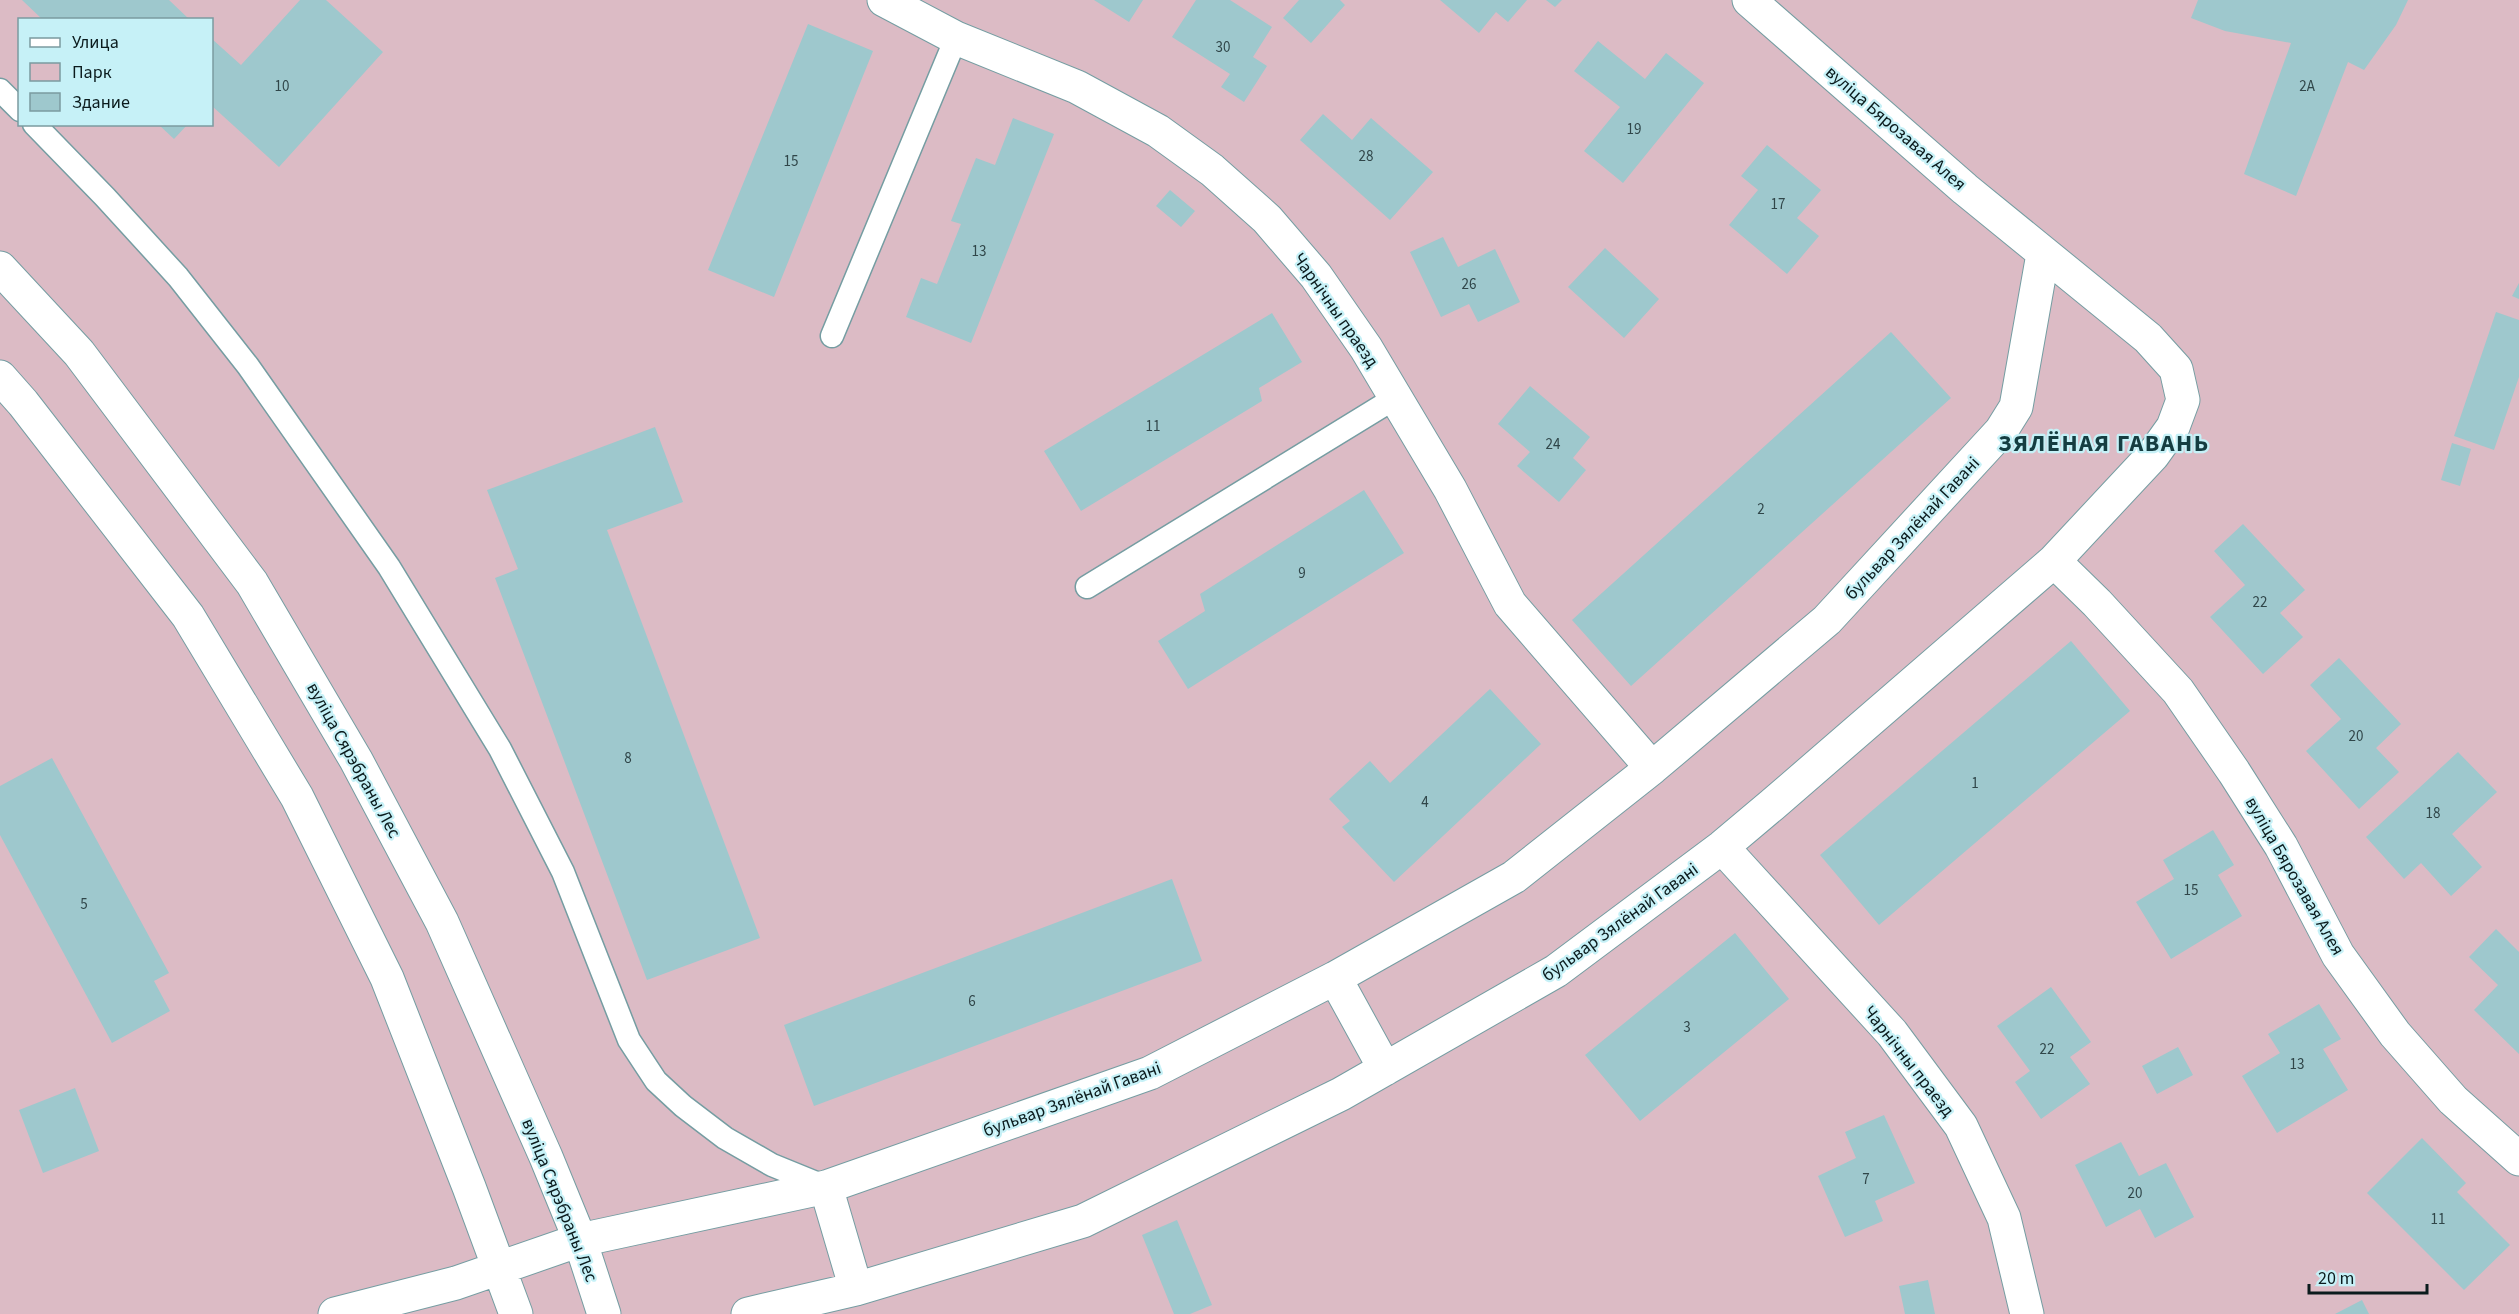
<svg xmlns="http://www.w3.org/2000/svg" width="2519" height="1314" font-family="'Source Sans 3',sans-serif">
<rect width="100%" height="100%" fill="#c6f1f7"/>
<path fill="#dcbbc5" fill-rule="evenodd" d="M 0,0 L 2519,0 L 2519,1314 L 0,1314 ZM 20,20 L 212,20 L 212,124 L 20,124 Z"/>
<path fill="#9ec8cd" d="M 22,0 L 169,0 L 190,20 L 43,20 Z
M 300,0 L 326,0 L 383,52 L 279,167 L 212,106 L 212,39 L 241,65 Z
M 1094,0 L 1143,0 L 1129,22 Z
M 1196,0 L 1230,0 L 1272,27 L 1253,57 L 1267,66 L 1244,102 L 1221,87 L 1230,74 L 1172,37 Z
M 1299,0 L 1340,0 L 1345,5 L 1311,43 L 1283,18 Z
M 1440,0 L 1527,0 L 1508,22 L 1496,12 L 1479,33 Z
M 1546,0 L 1562,0 L 1555,7 Z
M 2198,0 L 2408,0 L 2396,25 L 2364,70 L 2348,62 L 2296,196 L 2244,174 L 2291,43 L 2225,31 L 2191,18 Z
M 808,24 L 873,51 L 774,297 L 708,270 Z
M 1598,41 L 1645,79 L 1666,53 L 1704,83 L 1623,183 L 1584,151 L 1620,107 L 1574,71 Z
M 1323,114 L 1352,140 L 1371,118 L 1433,172 L 1390,220 L 1300,140 Z
M 1013,118 L 1054,134 L 971,343 L 906,317 L 921,278 L 937,284 L 961,224 L 951,221 L 976,158 L 995,165 Z
M 158,124 L 188,124 L 174,139 Z
M 1767,145 L 1821,190 L 1797,218 L 1819,236 L 1787,274 L 1729,225 L 1758,190 L 1741,176 Z
M 1170,190 L 1195,211 L 1181,227 L 1156,206 Z
M 1443,237 L 1458,267 L 1495,249 L 1520,302 L 1478,322 L 1469,304 L 1441,317 L 1410,252 Z
M 1605,248 L 1659,299 L 1624,338 L 1568,287 Z
M 2519,283 L 2519,299 L 2512,296 Z
M 2496,312 L 2519,320 L 2519,377 L 2494,450 L 2454,436 Z
M 1272,313 L 1302,362 L 1259,388 L 1262,401 L 1081,511 L 1044,451 Z
M 1891,332 L 1951,398 L 1631,686 L 1572,620 Z
M 1530,386 L 1590,437 L 1573,458 L 1586,470 L 1559,502 L 1517,466 L 1530,452 L 1498,424 Z
M 655,427 L 683,502 L 607,530 L 760,938 L 647,980 L 495,578 L 518,569 L 487,490 Z
M 2452,443 L 2471,449 L 2460,486 L 2441,480 Z
M 1364,490 L 1404,553 L 1188,689 L 1158,641 L 1205,611 L 1200,594 Z
M 2243,524 L 2305,590 L 2280,613 L 2303,637 L 2263,674 L 2210,617 L 2245,585 L 2214,551 Z
M 2071,641 L 2130,711 L 1879,925 L 1820,855 Z
M 2339,658 L 2401,724 L 2376,748 L 2399,772 L 2359,809 L 2306,751 L 2341,719 L 2310,685 Z
M 1490,689 L 1541,744 L 1394,882 L 1342,827 L 1350,821 L 1329,799 L 1370,761 L 1390,783 Z
M 2458,752 L 2497,792 L 2452,834 L 2482,867 L 2451,896 L 2421,863 L 2404,879 L 2366,837 Z
M 52,758 L 169,973 L 154,981 L 170,1011 L 112,1043 L 0,835 L 0,786 Z
M 2213,830 L 2234,865 L 2218,875 L 2242,916 L 2171,959 L 2136,902 L 2174,879 L 2163,860 Z
M 1172,879 L 1202,961 L 814,1106 L 784,1025 Z
M 2496,929 L 2519,952 L 2519,1054 L 2474,1010 L 2498,985 L 2469,957 Z
M 1735,933 L 1789,999 L 1640,1121 L 1585,1055 Z
M 2051,987 L 2091,1042 L 2070,1057 L 2090,1084 L 2041,1119 L 2015,1082 L 2030,1071 L 1997,1026 Z
M 2319,1004 L 2341,1039 L 2323,1049 L 2348,1090 L 2277,1133 L 2242,1076 L 2280,1053 L 2268,1034 Z
M 2178,1047 L 2193,1075 L 2157,1094 L 2142,1066 Z
M 75,1088 L 99,1151 L 43,1173 L 19,1110 Z
M 1884,1115 L 1915,1183 L 1875,1201 L 1883,1221 L 1845,1237 L 1818,1176 L 1856,1158 L 1845,1132 Z
M 2422,1138 L 2466,1183 L 2457,1192 L 2510,1245 L 2464,1290 L 2367,1193 Z
M 2121,1142 L 2139,1176 L 2166,1163 L 2194,1217 L 2155,1238 L 2140,1209 L 2106,1227 L 2075,1165 Z
M 1177,1220 L 1212,1305 L 1190,1314 L 1174,1314 L 1142,1235 Z
M 1928,1280 L 1935,1314 L 1905,1314 L 1899,1286 Z
M 2362,1300 L 2369,1314 L 2335,1314 Z"/>
<g fill="none" stroke-linecap="round" stroke-linejoin="round">
<g stroke="#759da2" stroke-width="25">
<path id="lane" d="M 0,90 L 20,110
M 34,124 L 105,197 L 178,277 L 248,366 L 389,567 L 500,749 L 563,872 L 629,1040 L 656,1081 L 683,1106 L 725,1138 L 772,1165 L 826,1187
M 832,336 L 956,38
M 1087,587 L 1395,398"/>
</g>
<g stroke="#759da2" stroke-width="35">
<path id="street" d="M 884,0 L 956,38 L 1077,87 L 1158,131 L 1212,170 L 1267,219 L 1316,276 L 1366,348 L 1450,489 L 1510,604 L 1652,768
M 0,268 L 79,353 L 252,583 L 356,760 L 442,922 L 546,1157 L 580,1240 L 604,1314
M 0,377 L 23,403 L 188,616 L 297,797 L 387,978 L 469,1187 L 516,1314
M 2054,561 L 2097,603 L 2178,691 L 2234,772 L 2281,846 L 2338,955 L 2395,1034 L 2453,1100 L 2519,1159
M 1722,847 L 1892,1033 L 1961,1126 L 2004,1218 L 2027,1314
M 1335,978 L 1385,1069
M 826,1187 L 856,1289
M 335,1314 L 456,1283 L 580,1240 L 826,1187 L 1150,1073 L 1335,978 L 1514,877 L 1652,768 L 1827,620 L 2001,431 L 2016,407 L 2043,254
M 748,1314 L 856,1289 L 1083,1221 L 1341,1094 L 1556,971 L 1722,847 L 1772,805 L 2054,561 L 2153,455 L 2173,427 L 2183,400 L 2176,369 L 2148,338 L 1965,189 L 1749,0"/>
</g>
<use href="#lane" stroke="#fff" stroke-width="22"/>
<use href="#street" stroke="#fff" stroke-width="33"/>
</g>
<g text-anchor="middle" stroke-width="4.5" stroke-linejoin="round" paint-order="stroke">
<g font-size="15" fill="#304649">
<text x="1223" y="52">30</text>
<text x="282" y="91">10</text>
<text x="2307" y="91">2А</text>
<text x="1634" y="134">19</text>
<text x="1366" y="161">28</text>
<text x="791" y="166">15</text>
<text x="1778" y="209">17</text>
<text x="979" y="256">13</text>
<text x="1469" y="289">26</text>
<text x="1153" y="431">11</text>
<text x="1553" y="449">24</text>
<text x="1761" y="514">2</text>
<text x="1302" y="578">9</text>
<text x="2260" y="607">22</text>
<text x="2356" y="741">20</text>
<text x="628" y="763">8</text>
<text x="1975" y="788">1</text>
<text x="1425" y="807">4</text>
<text x="2433" y="818">18</text>
<text x="2191" y="895">15</text>
<text x="84" y="909">5</text>
<text x="972" y="1006">6</text>
<text x="1687" y="1032">3</text>
<text x="2047" y="1054">22</text>
<text x="2297" y="1069">13</text>
<text x="1866" y="1184">7</text>
<text x="2135" y="1198">20</text>
<text x="2438" y="1224">11</text>
</g>
<g font-size="18" fill="#0b1b1d" stroke="#c6f1f7">
<text transform="translate(1896 128) rotate(41)" y="6">вуліца Бярозавая Алея</text>
<text transform="translate(1336 310) rotate(55)" y="6">Чарнічны праезд</text>
<text transform="translate(1912 528) rotate(-47)" y="6">бульвар Зялёнай Гавані</text>
<text transform="translate(354 760) rotate(61)" y="6">вуліца Сярэбраны Лес</text>
<text transform="translate(2295 876) rotate(60)" y="6">вуліца Бярозавая Алея</text>
<text transform="translate(1620 922) rotate(-36)" y="6">бульвар Зялёнай Гавані</text>
<text transform="translate(1909 1061) rotate(52)" y="6">Чарнічны праезд</text>
<text transform="translate(1072 1099) rotate(-20)" y="6">бульвар Зялёнай Гавані</text>
<text transform="translate(560 1200) rotate(68)" y="6">вуліца Сярэбраны Лес</text>
</g>
<g font-size="24" font-weight="bold" letter-spacing="1.5" fill="#153d41" stroke="#c6f1f7">
<text x="2104" y="451">ЗЯЛЁНАЯ ГАВАНЬ</text>
</g>
</g>
<rect x="18" y="18" width="195" height="108" fill="#c6f1f7" stroke="#7b9ba0" stroke-width="1.5"/>
<rect x="30" y="38" width="30" height="9" fill="#ffffff" stroke="#7b9ba0" stroke-width="1.5"/>
<text x="72" y="48" font-size="18" fill="#0b1b1d">Улица</text>
<rect x="30" y="63" width="30" height="18" fill="#dcbbc5" stroke="#7b9ba0" stroke-width="1.5"/>
<text x="72" y="78" font-size="18" fill="#0b1b1d">Парк</text>
<rect x="30" y="93" width="30" height="18" fill="#9ec8cd" stroke="#7b9ba0" stroke-width="1.5"/>
<text x="72" y="108" font-size="18" fill="#0b1b1d">Здание</text>
<path d="M2309 1284v9h118v-9" fill="none" stroke="#0b1b1d" stroke-width="3"/>
<text x="2318" y="1284" font-size="18" fill="#0b1b1d" stroke="#c6f1f7" stroke-width="4.5" paint-order="stroke">20 m</text>
</svg>
